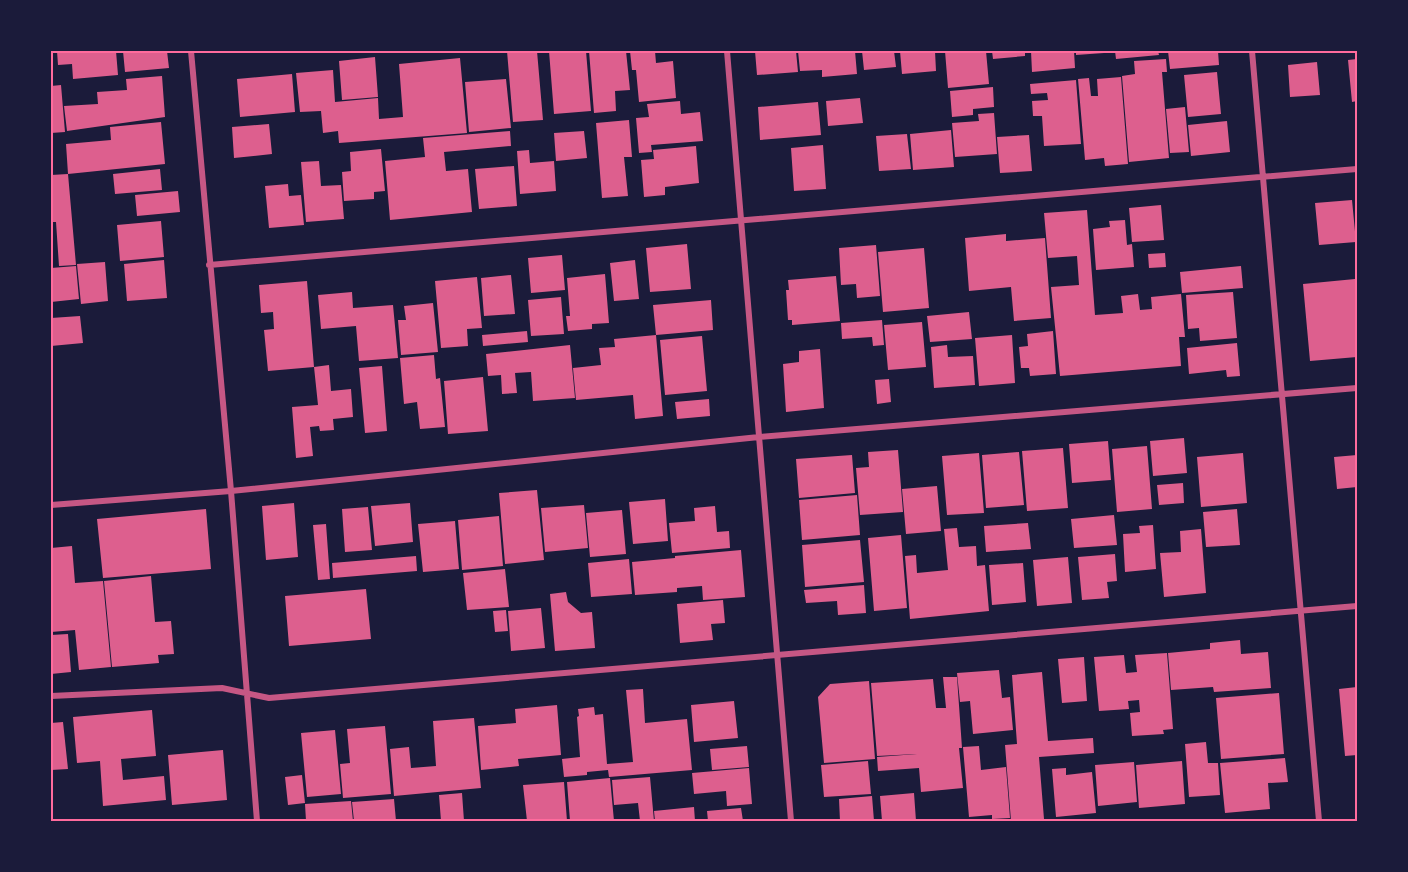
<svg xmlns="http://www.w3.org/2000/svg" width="1408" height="872" font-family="'Work Sans',sans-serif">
<rect width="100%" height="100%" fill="#1b1b3a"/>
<path fill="#dd5f8e" d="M 57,51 L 116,51 L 118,75 L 73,79 L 72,64 L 58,65 Z
M 123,51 L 167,51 L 169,68 L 125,72 Z
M 507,51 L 537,51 L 543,120 L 513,122 Z
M 549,51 L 586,51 L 591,111 L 554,114 Z
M 589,51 L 626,51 L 630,90 L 615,91 L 616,111 L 594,113 Z
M 630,51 L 655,51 L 656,63 L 673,61 L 676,98 L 639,102 L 636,70 L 632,70 Z
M 755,51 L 796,51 L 798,72 L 757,75 Z
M 798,51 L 855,51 L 857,74 L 822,77 L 822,70 L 800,71 Z
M 862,51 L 894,51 L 896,67 L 864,70 Z
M 900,51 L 935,51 L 936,71 L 902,74 Z
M 945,51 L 986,51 L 989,84 L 948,88 Z
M 992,51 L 1025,51 L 1025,56 L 993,59 Z
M 1031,51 L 1074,51 L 1075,68 L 1032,72 Z
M 1076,51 L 1104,51 L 1104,53 L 1076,55 Z
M 1115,51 L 1158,51 L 1159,55 L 1116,59 Z
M 1168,51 L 1218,51 L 1219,65 L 1170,69 Z
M 375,57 L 378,97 L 342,100 L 339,61 Z
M 460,58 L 467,133 L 339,143 L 338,131 L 323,133 L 321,111 L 300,112 L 296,73 L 333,70 L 335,102 L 378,98 L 379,119 L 403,117 L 399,64 Z
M 1166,59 L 1167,72 L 1162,72 L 1169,158 L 1129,162 L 1122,76 L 1135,74 L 1134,61 Z
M 1357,59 L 1357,101 L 1352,102 L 1348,60 Z
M 1317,62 L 1320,95 L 1290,97 L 1288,65 Z
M 1217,72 L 1221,114 L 1188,117 L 1184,75 Z
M 292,74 L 295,112 L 240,117 L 237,79 Z
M 162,76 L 165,117 L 67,131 L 64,106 L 98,104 L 97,92 L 127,90 L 126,79 Z
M 1121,77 L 1128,164 L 1105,166 L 1104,158 L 1085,160 L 1078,79 L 1089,78 L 1091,96 L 1098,96 L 1097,79 Z
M 506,79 L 511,128 L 469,132 L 465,82 Z
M 1076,80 L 1081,144 L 1044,146 L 1042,116 L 1033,116 L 1032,101 L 1048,100 L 1047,93 L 1031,94 L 1030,84 Z
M 61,85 L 65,132 L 51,133 L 51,86 Z
M 993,87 L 994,107 L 973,109 L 973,115 L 952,117 L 950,91 Z
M 860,98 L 863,123 L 828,126 L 826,101 Z
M 680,101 L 681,114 L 700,112 L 703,141 L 651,145 L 652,152 L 639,153 L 636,118 L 649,117 L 647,104 Z
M 818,102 L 821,135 L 760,140 L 758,107 Z
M 1185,107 L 1189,152 L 1170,153 L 1166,109 Z
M 994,113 L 997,154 L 955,157 L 952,123 L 979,121 L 978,114 Z
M 629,120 L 632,157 L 624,157 L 628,196 L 602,198 L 596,123 Z
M 1227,121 L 1230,152 L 1191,156 L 1188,125 Z
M 161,122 L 165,164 L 68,174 L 66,144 L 111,140 L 110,127 Z
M 269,124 L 272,154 L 234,158 L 232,127 Z
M 951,130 L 954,167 L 913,170 L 910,134 Z
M 510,131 L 511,146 L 444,152 L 446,171 L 468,169 L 472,212 L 390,220 L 385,161 L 425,157 L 423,138 Z
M 584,131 L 587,158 L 556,161 L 554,133 Z
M 907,134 L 911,169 L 879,171 L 876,136 Z
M 1029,135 L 1032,171 L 1000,173 L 997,137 Z
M 823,145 L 826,189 L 794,191 L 791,148 Z
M 696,146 L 699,183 L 665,187 L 665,195 L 644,197 L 641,160 L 654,159 L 653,150 Z
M 381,149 L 385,191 L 374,192 L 374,199 L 344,201 L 342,172 L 351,171 L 350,152 Z
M 529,150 L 530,163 L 554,161 L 556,191 L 520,194 L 517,151 Z
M 319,161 L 321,186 L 341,185 L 344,219 L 306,222 L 301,162 Z
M 514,166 L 517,206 L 479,209 L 475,169 Z
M 160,169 L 162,190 L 115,194 L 113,174 Z
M 68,174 L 76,265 L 59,266 L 56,222 L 51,222 L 51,175 Z
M 288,184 L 289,196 L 301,195 L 304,225 L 269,228 L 265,186 Z
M 178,191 L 180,212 L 137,216 L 135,195 Z
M 1352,200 L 1356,242 L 1319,245 L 1315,203 Z
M 1161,205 L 1164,240 L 1132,242 L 1129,208 Z
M 1087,210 L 1095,315 L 1123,313 L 1121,296 L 1138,294 L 1140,310 L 1152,309 L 1151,297 L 1181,294 L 1185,337 L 1179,337 L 1181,366 L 1060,376 L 1051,287 L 1079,285 L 1077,256 L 1048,258 L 1044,213 Z
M 1125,220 L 1127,245 L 1132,244 L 1134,267 L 1096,270 L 1093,229 L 1110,227 L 1109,221 Z
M 161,221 L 164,257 L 120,261 L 117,225 Z
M 1006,234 L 1006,241 L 1045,238 L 1051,318 L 1014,321 L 1011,287 L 969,291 L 965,238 Z
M 687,244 L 691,289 L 650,292 L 646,248 Z
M 876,245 L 880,296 L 857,298 L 856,284 L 841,285 L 839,248 Z
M 924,248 L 929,308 L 883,312 L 878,252 Z
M 1165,253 L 1166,267 L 1149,268 L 1148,254 Z
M 562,255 L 565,290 L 531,293 L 528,258 Z
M 164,260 L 167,298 L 127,301 L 124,264 Z
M 635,260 L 639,299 L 614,301 L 610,263 Z
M 105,262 L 108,301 L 81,304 L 77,264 Z
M 76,266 L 79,299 L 51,302 L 51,268 Z
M 1241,266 L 1243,288 L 1182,293 L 1180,272 Z
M 605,274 L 609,323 L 592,324 L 592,329 L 568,331 L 566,316 L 570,316 L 567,278 Z
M 511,275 L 515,314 L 484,316 L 481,278 Z
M 836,276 L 840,321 L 792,325 L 792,320 L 788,320 L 786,290 L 789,290 L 788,280 Z
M 477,277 L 482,328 L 467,329 L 468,346 L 441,348 L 435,281 Z
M 1355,279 L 1357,357 L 1310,361 L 1303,284 Z
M 307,281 L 314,367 L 268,371 L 264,330 L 274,329 L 273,312 L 261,313 L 259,285 Z
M 352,292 L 353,308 L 393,305 L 398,358 L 359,361 L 356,326 L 321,329 L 318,295 Z
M 1233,292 L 1237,338 L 1200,341 L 1199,328 L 1188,329 L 1186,295 Z
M 561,297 L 564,334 L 531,336 L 528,300 Z
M 711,300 L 713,330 L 656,335 L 653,305 Z
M 433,303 L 438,352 L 401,355 L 398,320 L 406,320 L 404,306 Z
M 969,312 L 972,339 L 930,342 L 927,316 Z
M 80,316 L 83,343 L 51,346 L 51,318 Z
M 882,320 L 884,345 L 873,346 L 872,337 L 842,339 L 841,323 Z
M 922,322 L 926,367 L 888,370 L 884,325 Z
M 527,331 L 528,342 L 483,346 L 482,335 Z
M 1053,331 L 1056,374 L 1030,376 L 1029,368 L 1021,368 L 1019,347 L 1028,346 L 1027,334 Z
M 656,335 L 663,416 L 635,419 L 633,395 L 576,400 L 573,368 L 601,365 L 599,348 L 615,347 L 614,339 Z
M 1012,335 L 1015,383 L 979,386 L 975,338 Z
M 702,336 L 707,391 L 665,395 L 660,340 Z
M 1237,343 L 1240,376 L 1227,377 L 1226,370 L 1189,374 L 1187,348 Z
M 570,345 L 575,398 L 533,401 L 531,372 L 515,373 L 517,393 L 502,394 L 501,375 L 488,376 L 486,354 Z
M 947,345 L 948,357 L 973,356 L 975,385 L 934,388 L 931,347 Z
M 820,349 L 824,408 L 786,412 L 783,364 L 799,362 L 799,351 Z
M 434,355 L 436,379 L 440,378 L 445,427 L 420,429 L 417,402 L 404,404 L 400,358 Z
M 329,365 L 331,391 L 351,389 L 353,417 L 333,419 L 334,430 L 320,431 L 319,426 L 310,427 L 313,456 L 296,458 L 292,407 L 318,405 L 314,367 Z
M 382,366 L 387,431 L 365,433 L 359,368 Z
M 483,377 L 488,431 L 448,434 L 444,381 Z
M 889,379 L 891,402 L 877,404 L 875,380 Z
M 709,399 L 710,416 L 677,419 L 675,402 Z
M 1184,438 L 1187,473 L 1153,476 L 1150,441 Z
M 1108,441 L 1111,480 L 1072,483 L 1069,444 Z
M 1147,446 L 1152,509 L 1117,512 L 1112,449 Z
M 1063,448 L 1068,508 L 1027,511 L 1022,451 Z
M 898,450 L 903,512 L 860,515 L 856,468 L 869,467 L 868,452 Z
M 1019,452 L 1024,505 L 986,508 L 982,455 Z
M 979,453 L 984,513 L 947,515 L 942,456 Z
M 1243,453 L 1247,503 L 1201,507 L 1197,457 Z
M 852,455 L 855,493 L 799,498 L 796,459 Z
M 1357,455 L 1357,487 L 1337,489 L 1334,457 Z
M 1183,483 L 1184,503 L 1159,505 L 1157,485 Z
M 937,486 L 941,531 L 906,534 L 902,489 Z
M 537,490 L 544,560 L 505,564 L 499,493 Z
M 857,495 L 860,535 L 802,540 L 799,500 Z
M 665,499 L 668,541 L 633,544 L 629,502 Z
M 294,503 L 298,557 L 266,560 L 262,506 Z
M 410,503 L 413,542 L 375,546 L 371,506 Z
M 584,505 L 588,548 L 545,552 L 541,508 Z
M 715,506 L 717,532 L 729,531 L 730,548 L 672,553 L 669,523 L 695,521 L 694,508 Z
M 368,507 L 372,550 L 345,552 L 342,509 Z
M 206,509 L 211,569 L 103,578 L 97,519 Z
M 1237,509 L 1240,545 L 1206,547 L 1203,512 Z
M 622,510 L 626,554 L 590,557 L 586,513 Z
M 1114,515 L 1117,545 L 1074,548 L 1071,519 Z
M 499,516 L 503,566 L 462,570 L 458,520 Z
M 455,521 L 459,569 L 423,572 L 418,524 Z
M 1028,523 L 1031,549 L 986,552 L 984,526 Z
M 326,524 L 330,579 L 318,580 L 313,525 Z
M 1153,525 L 1156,569 L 1125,572 L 1123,534 L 1140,533 L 1139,526 Z
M 957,528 L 959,547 L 976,546 L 977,566 L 985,565 L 989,611 L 910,619 L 905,556 L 916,555 L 917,573 L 948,570 L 944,529 Z
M 1201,529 L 1206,593 L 1164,597 L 1160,553 L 1181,552 L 1180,531 Z
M 901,535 L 907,608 L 874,611 L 868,538 Z
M 860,540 L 864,582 L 805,587 L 802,545 Z
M 72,546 L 75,583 L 103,581 L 111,667 L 79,670 L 75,630 L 51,632 L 51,548 Z
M 741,550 L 745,597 L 703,600 L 702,586 L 677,588 L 677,592 L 635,595 L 632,562 L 675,558 L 675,556 Z
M 1115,554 L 1117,581 L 1107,582 L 1109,598 L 1082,600 L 1078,557 Z
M 416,556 L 417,571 L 333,578 L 332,563 Z
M 1068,557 L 1072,603 L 1037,606 L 1033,560 Z
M 629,559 L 632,594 L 591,597 L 588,563 Z
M 1023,563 L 1026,602 L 992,605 L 989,565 Z
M 505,569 L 509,607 L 467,610 L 463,573 Z
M 151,576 L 155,622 L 171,621 L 174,654 L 158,655 L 159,663 L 112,667 L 104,581 Z
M 864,585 L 866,613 L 838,615 L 837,601 L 806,603 L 804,590 Z
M 366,589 L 371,639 L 289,646 L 285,596 Z
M 566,592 L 568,602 L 581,613 L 592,612 L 595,648 L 555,651 L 550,594 Z
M 723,600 L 725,623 L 711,624 L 713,640 L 680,643 L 677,604 Z
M 541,608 L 545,648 L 511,651 L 508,611 Z
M 506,610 L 508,631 L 495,632 L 493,611 Z
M 68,634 L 71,672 L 51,674 L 51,635 Z
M 1240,640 L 1241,654 L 1268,652 L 1271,688 L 1214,692 L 1213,687 L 1171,690 L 1168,653 L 1210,649 L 1210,643 Z
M 1167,653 L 1173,729 L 1163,730 L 1164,734 L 1132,736 L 1130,713 L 1140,712 L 1139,700 L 1128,701 L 1129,709 L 1099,711 L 1094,657 L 1124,655 L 1126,673 L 1137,672 L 1135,655 Z
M 1084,657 L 1087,701 L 1062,703 L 1058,659 Z
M 999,670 L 1002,698 L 1010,697 L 1013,730 L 973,734 L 970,701 L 960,702 L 957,673 Z
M 1042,672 L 1048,741 L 1093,738 L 1094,753 L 1039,757 L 1044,819 L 1011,821 L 1005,745 L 1017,744 L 1012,675 Z
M 943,677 L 957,677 L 962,748 L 959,748 L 963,788 L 921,792 L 919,768 L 878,771 L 877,757 L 917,754 L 877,756 L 871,683 L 933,679 L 936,708 L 946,708 Z
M 869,681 L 875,759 L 824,763 L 818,697 L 830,684 Z
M 1357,687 L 1357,755 L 1345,756 L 1339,689 Z
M 643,689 L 645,723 L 687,719 L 692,770 L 609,777 L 608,770 L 587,772 L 587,775 L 564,777 L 562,759 L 580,757 L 577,717 L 579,716 L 578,709 L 594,707 L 595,715 L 603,714 L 607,764 L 633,762 L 626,690 Z
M 1279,693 L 1284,754 L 1221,759 L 1216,698 Z
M 734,701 L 738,738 L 694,742 L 691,705 Z
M 557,705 L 561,755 L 518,759 L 519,766 L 481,770 L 478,726 L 516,723 L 515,709 Z
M 152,710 L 156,756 L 121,759 L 123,780 L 164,776 L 166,800 L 103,806 L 100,761 L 77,763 L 73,717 Z
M 474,718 L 481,788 L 394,796 L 390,749 L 409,747 L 411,768 L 436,766 L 433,721 Z
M 63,722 L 68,769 L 51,770 L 51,723 Z
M 385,726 L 391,794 L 343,798 L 340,764 L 350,763 L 347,729 Z
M 335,730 L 341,794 L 307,797 L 301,733 Z
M 1206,742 L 1208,763 L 1218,763 L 1220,795 L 1189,797 L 1185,744 Z
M 747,746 L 749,767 L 712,770 L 710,749 Z
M 979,746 L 981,770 L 1006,767 L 1010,818 L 992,819 L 992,815 L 969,817 L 963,747 Z
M 223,750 L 227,800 L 172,805 L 168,755 Z
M 1285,758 L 1288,782 L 1268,783 L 1270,809 L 1225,813 L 1220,763 Z
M 868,761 L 871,794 L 824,797 L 821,765 Z
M 1182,761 L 1185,804 L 1139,808 L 1136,765 Z
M 1134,762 L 1137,802 L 1098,806 L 1095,765 Z
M 749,768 L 752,804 L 727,806 L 726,791 L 694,794 L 692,773 Z
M 1066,768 L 1066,775 L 1092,772 L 1096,813 L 1056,817 L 1052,769 Z
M 302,775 L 305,803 L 288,805 L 285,777 Z
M 650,777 L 654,821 L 640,821 L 638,803 L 614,805 L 612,780 Z
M 610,778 L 614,821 L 570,821 L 567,782 Z
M 564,782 L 567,821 L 527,821 L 523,785 Z
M 462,793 L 464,821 L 441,821 L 439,795 Z
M 914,793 L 916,821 L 882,821 L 880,796 Z
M 872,796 L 874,821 L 840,821 L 839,799 Z
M 394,799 L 396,821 L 354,821 L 352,802 Z
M 351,801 L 353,821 L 306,821 L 305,804 Z
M 694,807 L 695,821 L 655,821 L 654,811 Z
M 741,808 L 743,821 L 708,821 L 707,811 Z"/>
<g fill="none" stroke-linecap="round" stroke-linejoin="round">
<path stroke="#c65784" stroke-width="6" d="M 191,51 L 231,491 L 257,821
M 727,51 L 791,821
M 1252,51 L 1319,821
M 209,265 L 1357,169
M 51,505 L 231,491 L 759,437 L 1357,388
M 51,696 L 222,688 L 269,698 L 1357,606"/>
</g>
<rect width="1408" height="872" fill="none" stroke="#1b1b3a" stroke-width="105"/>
<rect x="52" y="52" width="1304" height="768" fill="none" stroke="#ff6b9d" stroke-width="2"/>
</svg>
